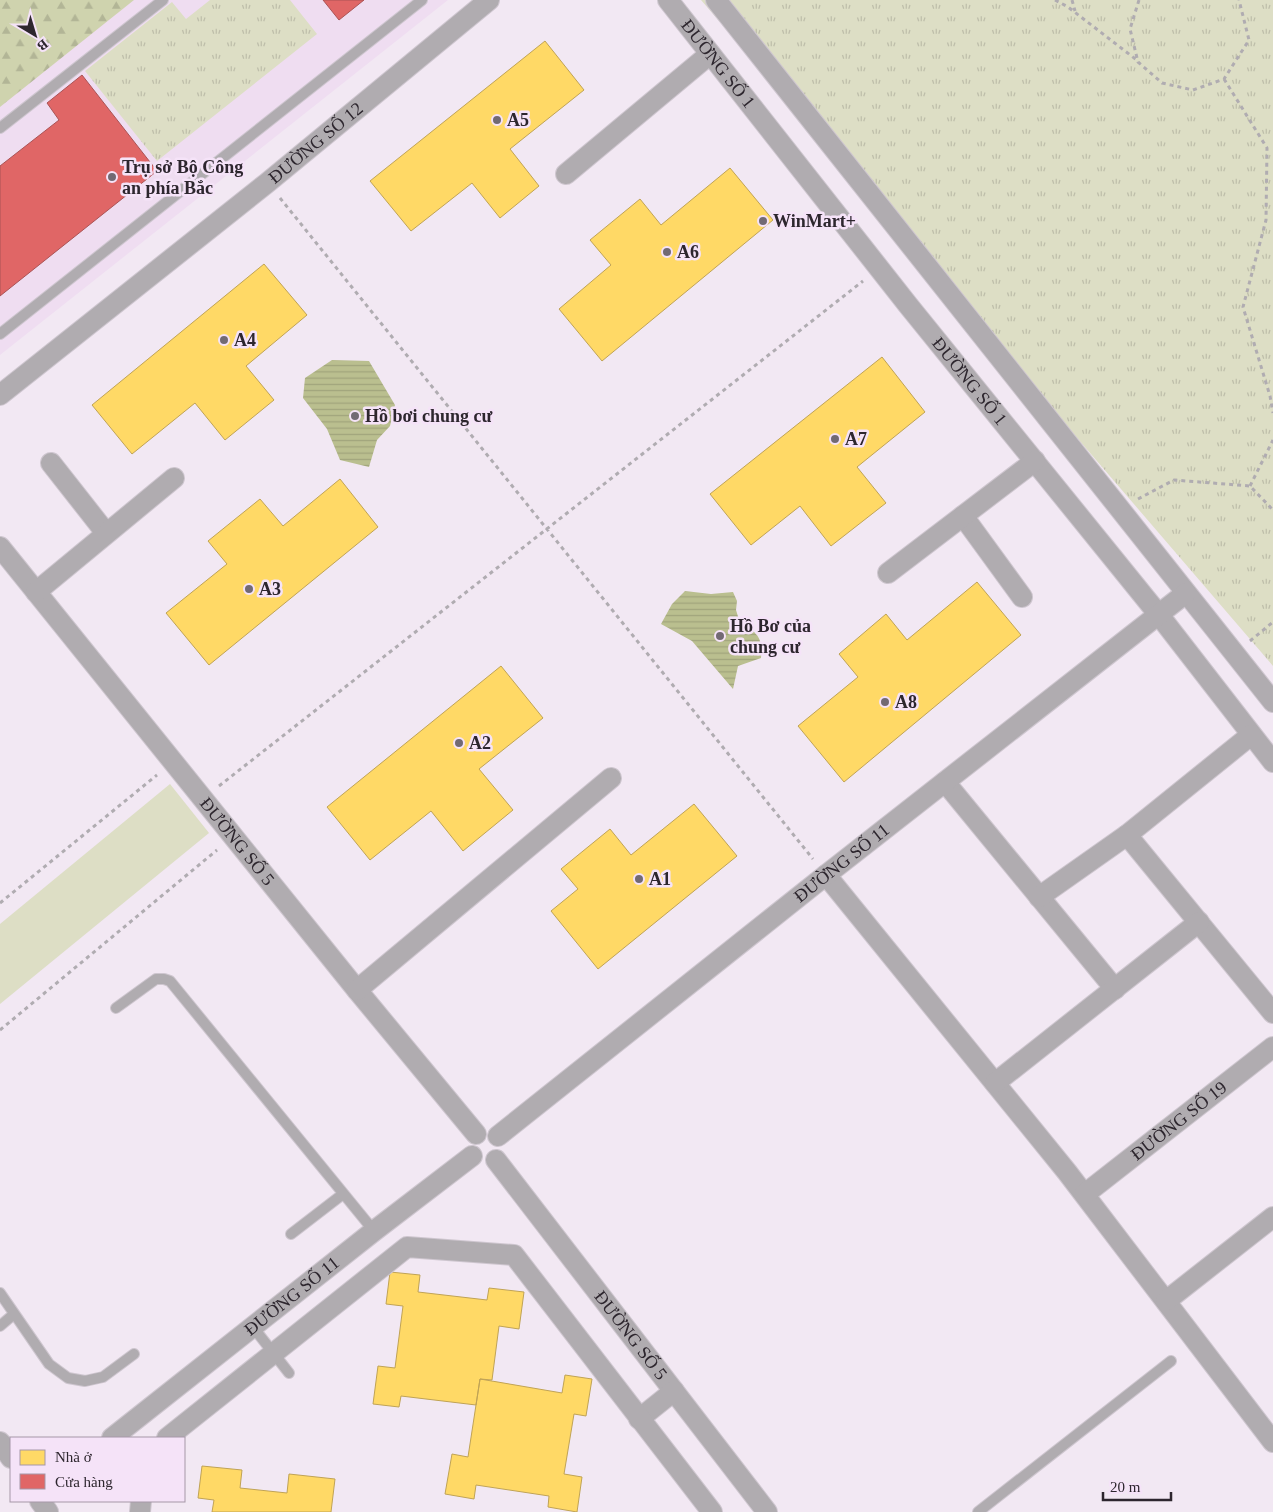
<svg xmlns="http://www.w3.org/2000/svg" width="1273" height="1512" font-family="'Times New Roman',serif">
<defs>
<pattern id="forest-firs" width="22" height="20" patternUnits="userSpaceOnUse" patternTransform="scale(1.25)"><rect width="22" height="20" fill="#cfd3ae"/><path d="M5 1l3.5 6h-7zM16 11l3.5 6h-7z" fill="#b2b596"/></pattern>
<pattern id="park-tufts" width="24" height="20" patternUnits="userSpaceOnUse" patternTransform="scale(1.25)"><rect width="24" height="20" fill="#dddec5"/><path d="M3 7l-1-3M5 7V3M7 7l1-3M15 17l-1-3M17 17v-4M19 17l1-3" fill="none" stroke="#bebeaa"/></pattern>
<pattern id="water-rules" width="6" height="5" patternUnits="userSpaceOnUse" patternTransform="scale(1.25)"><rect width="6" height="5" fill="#babf8f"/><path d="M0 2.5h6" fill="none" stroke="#a0a47c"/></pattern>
</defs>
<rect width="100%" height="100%" fill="#f2e8f3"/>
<path fill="#efddf1" d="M 0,0 L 448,0 L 0,355 Z"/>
<path fill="#dddec5" d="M 170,784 L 209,833 L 0,1004 L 0,924 Z"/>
<path fill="url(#forest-firs)" d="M 0,0 L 134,0 L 0,107 Z"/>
<path fill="url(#park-tufts)" d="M 210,0 L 290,0 L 317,34 L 157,161 L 85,71 L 172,2 L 186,19 Z
M 701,0 L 1273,0 L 1273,666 Z"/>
<path fill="url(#water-rules)" d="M 332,360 L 369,361 L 395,405 L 390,426 L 377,440 L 369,467 L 340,460 L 327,429 L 303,398 L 305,378 Z
M 685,591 L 711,594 L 733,592 L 737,601 L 736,610 L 740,623 C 757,632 763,637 761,658 L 738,666 L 733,689 L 692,641 L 661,624 L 672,604 Z"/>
<path fill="#ffd966" stroke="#c0a355" d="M 545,41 L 584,90 L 510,149 L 539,186 L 500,218 L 472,183 L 411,231 L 370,181 Z
M 730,168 L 773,220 L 602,361 L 559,309 L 611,265 L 590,240 L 640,199 L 661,225 Z
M 264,264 L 307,315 L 246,366 L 274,400 L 225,440 L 195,403 L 132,454 L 92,405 Z
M 882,357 L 925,412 L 857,467 L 886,503 L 831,546 L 800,506 L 751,545 L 710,494 Z
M 340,479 L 378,527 L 209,665 L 166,613 L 227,564 L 208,541 L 260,499 L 283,526 Z
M 977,582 L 1021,635 L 844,782 L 798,726 L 858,677 L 839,654 L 886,614 L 907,640 Z
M 501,666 L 543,718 L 479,769 L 513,810 L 463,851 L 431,811 L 370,860 L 327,807 Z
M 694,804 L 737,856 L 598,969 L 551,911 L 578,889 L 561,869 L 610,829 L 631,855 Z
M 390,1272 L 420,1275 L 418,1292 L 487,1300 L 489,1288 L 524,1292 L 519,1329 L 499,1326 L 492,1380 L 480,1379 L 476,1405 L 401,1396 L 399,1407 L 373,1404 L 378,1366 L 395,1368 L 403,1306 L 386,1304 Z
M 565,1375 L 592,1379 L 586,1416 L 574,1414 L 564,1474 L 582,1477 L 577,1512 L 548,1507 L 549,1496 L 476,1485 L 474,1499 L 445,1494 L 452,1454 L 468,1457 L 480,1379 L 562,1393 Z
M 202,1466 L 242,1470 L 240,1488 L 287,1493 L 289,1474 L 335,1479 L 331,1512 L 212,1512 L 214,1500 L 198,1498 Z"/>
<path fill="#e06666" stroke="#aa5355" d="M 323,0 L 364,0 L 339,20 Z
M 82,75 L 157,171 L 0,296 L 0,166 L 59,120 L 47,103 Z"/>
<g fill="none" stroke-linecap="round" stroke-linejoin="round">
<g stroke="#cec6cf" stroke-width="12">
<path id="lane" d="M 0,128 L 163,0
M 0,334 L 422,0
M 116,1008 L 156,979 L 164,979 L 170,981 L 374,1231
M 291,1234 L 343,1194
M 0,1293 L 49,1364 L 68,1378 L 85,1381 L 103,1377 L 134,1354
M 0,1326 L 14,1314
M 253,1327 L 289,1373
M 978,1512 L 1171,1361"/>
</g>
<g stroke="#cec6cf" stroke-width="22">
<g id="street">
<path id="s1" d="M 668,0 L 908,305 L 1159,615 L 1273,762"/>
<path d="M 716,0 L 1273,702"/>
<path d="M 566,174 L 710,54"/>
<path id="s2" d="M 0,395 L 267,183 L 489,0"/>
<path d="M 51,463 L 106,533"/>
<path d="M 963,516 L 1022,597"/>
<path id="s3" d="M 0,547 L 357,990 L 476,1134"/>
<path d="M 888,573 L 1035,461"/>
<path d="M 36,592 L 174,478"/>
<path d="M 945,782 L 1115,989"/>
<path d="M 1127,835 L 1273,1013"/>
<path d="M 826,875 L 1067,1172 L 1273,1442"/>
<path d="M 1039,897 L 1127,835 L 1251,735"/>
<path d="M 357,990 L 611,778"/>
<path d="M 995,1083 L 1199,922"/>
<path id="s4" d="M 498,1136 L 826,875 L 1186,593"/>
<path id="s5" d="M 496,1160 L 767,1512"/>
<path id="s6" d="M 1085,1194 L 1273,1047"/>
<path d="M 1166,1301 L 1273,1217"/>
<path d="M 639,1419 L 674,1391"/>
<path id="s7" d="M 112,1438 L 374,1231 L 472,1156"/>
<path d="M 167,1438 L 407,1247 L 514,1255 L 712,1512"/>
<path d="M 0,1442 L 11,1458"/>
<path d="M 40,1501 L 48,1512"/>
<path d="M 140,1512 L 141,1501"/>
</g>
</g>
<path stroke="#b0acb1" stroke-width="3" stroke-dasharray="4 4" stroke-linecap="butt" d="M 1055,0 L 1068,7 L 1138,61
M 1072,0 L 1075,11
M 1139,0 L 1130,29 L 1138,62 L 1162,83 L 1193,90 L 1224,79 L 1249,40 L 1239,0
M 1224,79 L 1267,148 L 1266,220 L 1243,307 L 1270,396 L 1273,413
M 280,198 L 813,859
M 1250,486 L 1273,440
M 1138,499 L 1174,480 L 1250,486 L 1273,510
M 1250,641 L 1273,622
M 219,786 L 863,281
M 0,903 L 157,775
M 0,1030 L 217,850"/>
<use href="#lane" stroke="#b0acb0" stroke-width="10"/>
<use href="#street" stroke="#b0acb0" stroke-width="20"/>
</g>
<g fill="#726a73" stroke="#f5e3f8" stroke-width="2">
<circle cx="497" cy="120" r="5"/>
<circle cx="112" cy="177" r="5"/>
<circle cx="763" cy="221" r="5"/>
<circle cx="667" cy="252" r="5"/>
<circle cx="224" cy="340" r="5"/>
<circle cx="355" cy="416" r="5"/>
<circle cx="835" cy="439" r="5"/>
<circle cx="249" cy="589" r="5"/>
<circle cx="720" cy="636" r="5"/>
<circle cx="885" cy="702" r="5"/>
<circle cx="459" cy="743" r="5"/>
<circle cx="639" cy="879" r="5"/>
</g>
<g text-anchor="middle" stroke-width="5" stroke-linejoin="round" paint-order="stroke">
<g font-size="18" fill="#2d262e" stroke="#f5e3f8">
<text dy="6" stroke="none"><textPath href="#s1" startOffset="81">ĐƯỜNG SỐ 1</textPath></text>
<text dy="6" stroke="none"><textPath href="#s2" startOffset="404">ĐƯỜNG SỐ 12</textPath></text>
<text dy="6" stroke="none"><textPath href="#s1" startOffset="486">ĐƯỜNG SỐ 1</textPath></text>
<text dy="6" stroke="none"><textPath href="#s3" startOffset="378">ĐƯỜNG SỐ 5</textPath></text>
<text dy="6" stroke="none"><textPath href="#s4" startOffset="439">ĐƯỜNG SỐ 11</textPath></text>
<text dy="6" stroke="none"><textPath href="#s6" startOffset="119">ĐƯỜNG SỐ 19</textPath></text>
<text dy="6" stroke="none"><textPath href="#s7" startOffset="229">ĐƯỜNG SỐ 11</textPath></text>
<text dy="6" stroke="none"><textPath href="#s5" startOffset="221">ĐƯỜNG SỐ 5</textPath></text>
</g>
<g font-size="18" font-weight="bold" fill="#2d262e" stroke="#f5e3f8" text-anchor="start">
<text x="507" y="126">A5</text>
<text x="122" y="173">Trụ sở Bộ Công<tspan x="122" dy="21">an phía Bắc</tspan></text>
<text x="773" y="227">WinMart+</text>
<text x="677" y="258">A6</text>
<text x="234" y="346">A4</text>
<text x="365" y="422">Hồ bơi chung cư</text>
<text x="845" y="445">A7</text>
<text x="259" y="595">A3</text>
<text x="730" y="632">Hồ Bơ của<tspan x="730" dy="21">chung cư</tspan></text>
<text x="895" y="708">A8</text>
<text x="469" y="749">A2</text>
<text x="649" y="885">A1</text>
</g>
</g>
<rect x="10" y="1437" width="175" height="65" fill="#f5e3f8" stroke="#a597a7"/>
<rect x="20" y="1450" width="25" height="15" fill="#ffd966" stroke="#a597a7"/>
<text x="55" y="1462" font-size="15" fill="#2d262e">Nhà ở</text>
<rect x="20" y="1474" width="25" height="15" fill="#e06666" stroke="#a597a7"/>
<text x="55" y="1487" font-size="15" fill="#2d262e">Cửa hàng</text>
<g transform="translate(35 35) rotate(142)" stroke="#f5e3f8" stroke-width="4" paint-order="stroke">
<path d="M0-4L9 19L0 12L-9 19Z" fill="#2d262e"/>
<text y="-8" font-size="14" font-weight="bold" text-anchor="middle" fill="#2d262e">B</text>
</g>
<path d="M1103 1492v8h68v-8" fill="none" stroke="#2d262e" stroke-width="2.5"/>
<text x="1110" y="1492" font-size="15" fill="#2d262e" stroke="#f5e3f8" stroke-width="4" paint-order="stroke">20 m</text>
</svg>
